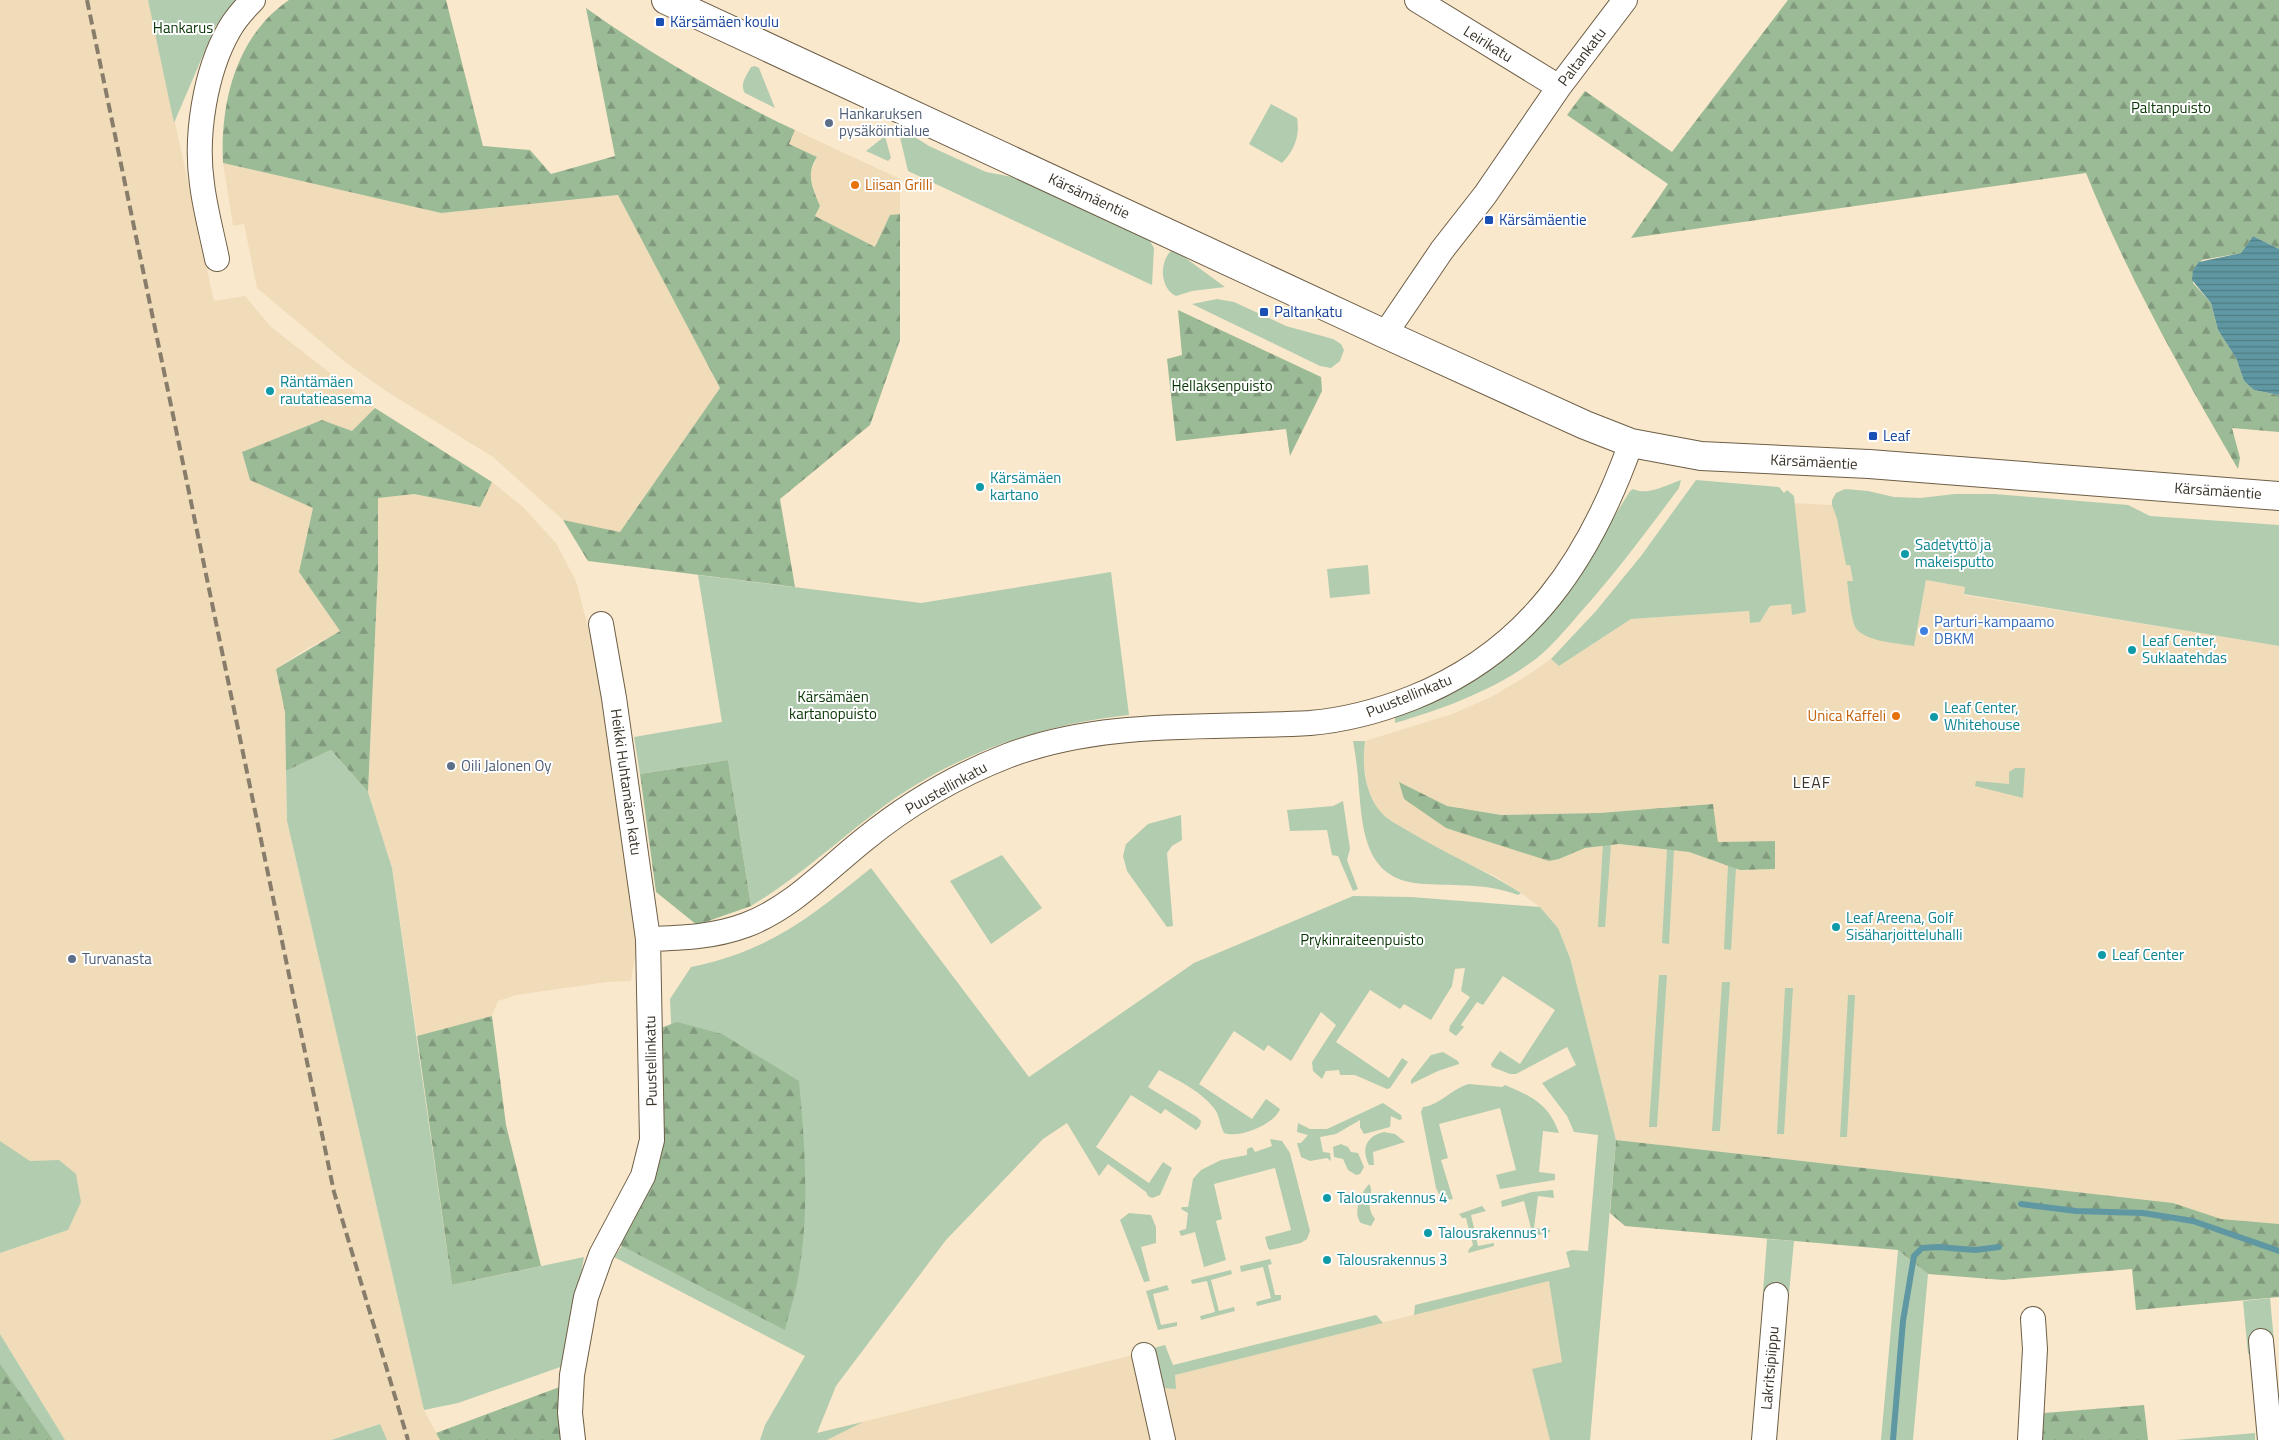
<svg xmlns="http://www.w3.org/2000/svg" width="2279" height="1440" font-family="'Titillium Web',sans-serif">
<defs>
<pattern id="forest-firs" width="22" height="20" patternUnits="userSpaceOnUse" patternTransform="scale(1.25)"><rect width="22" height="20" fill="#9bba96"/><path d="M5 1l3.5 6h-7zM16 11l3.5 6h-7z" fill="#80987b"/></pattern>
<pattern id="water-rules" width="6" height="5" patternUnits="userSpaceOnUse" patternTransform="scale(1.25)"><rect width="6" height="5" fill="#5f98a2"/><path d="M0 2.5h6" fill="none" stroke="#507d84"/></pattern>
</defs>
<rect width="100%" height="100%" fill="#fae8cc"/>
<path fill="#f1dcba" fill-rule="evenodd" d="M 0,0 L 155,0 L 149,3 L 214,301 L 245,296 L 271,327 L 375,408 L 352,431 L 322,420 L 242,453 L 250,480 L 314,508 L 299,572 L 340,631 L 301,652 L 276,669 L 285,712 L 287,821 L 424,1410 L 440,1440 L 387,1440 L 379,1424 L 331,1440 L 65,1440 L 0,1334 L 0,1253 L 68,1230 L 30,1162 L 0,1141 Z
M 795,130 L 900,179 L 900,214 L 890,215 L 875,247 L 815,216 L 820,206 L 811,184 L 810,174 L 817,157 L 788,144 Z
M 223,163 L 441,213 L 618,195 L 720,388 L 620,532 L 563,520 L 493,457 L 386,391 L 345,362 L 257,288 L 244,224 L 233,226 Z
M 492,482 L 523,507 L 556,543 L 576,581 L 593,646 L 608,724 L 629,874 L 636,949 L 631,981 L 607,982 L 516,995 L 498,1001 L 492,1016 L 417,1036 L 392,868 L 368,792 L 378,570 L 378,498 L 414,494 L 479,507 Z
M 1793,503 L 1832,505 L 1837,519 L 1846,565 L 1850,565 L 1853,581 L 1847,581 L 1914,645 L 1926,580 L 1965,587 L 1964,595 L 2279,646 L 2279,1224 L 2221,1219 L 2173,1203 L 1616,1140 L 1570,958 L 1558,928 L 1540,907 L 1521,893 L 1495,876 L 1444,853 L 1399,826 L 1379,811 L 1368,790 L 1363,760 L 1365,741 L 1452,714 L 1491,697 L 1528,675 L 1551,659 L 1559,666 L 1631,619 L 1749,611 L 1750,623 L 1760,622 L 1770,606 L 1791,604 L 1806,612 ZM 1400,783 L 1447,806 L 1501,815 L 1599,813 L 1713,804 L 1718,842 L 1775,841 L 1775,869 L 1740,870 L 1689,852 L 1619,844 L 1585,848 L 1559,859 L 1404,800 Z
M 1605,1267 L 1590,1440 L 814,1440 L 817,1433 L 1125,1357 L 1161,1346 L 1169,1376 Z"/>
<path fill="#b2ccaf" d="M 148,0 L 236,0 L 215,27 L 174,123 Z
M 755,66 L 759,68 L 775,108 L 745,93 C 739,84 747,75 751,67 Z
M 1271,104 L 1297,118 C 1300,135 1295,150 1282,163 L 1249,144 Z
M 900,128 L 929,146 L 986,172 L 1024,179 L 1148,238 L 1154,248 L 1152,285 L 908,171 L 899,133 Z
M 885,136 L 891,158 L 888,161 L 866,151 Z
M 1171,251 L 1176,251 L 1225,287 L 1192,291 L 1176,296 C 1160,289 1159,262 1171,251 Z
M 1217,299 L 1234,302 L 1286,326 L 1333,339 L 1341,344 L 1344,350 L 1340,361 L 1331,368 L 1320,366 L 1192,304 Z
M 1681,480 L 1679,488 C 1647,531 1615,574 1579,614 C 1566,629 1553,645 1537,658 C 1495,690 1445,708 1395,723 L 1395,717 L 1576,579 L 1630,491 L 1633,489 C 1648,496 1666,485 1681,480 Z
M 1696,480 L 1779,487 L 1784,493 L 1787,490 L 1794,496 L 1806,612 L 1792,615 L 1791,604 L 1770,606 L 1760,622 L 1750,623 L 1749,611 L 1631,619 L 1559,666 L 1551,659 L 1596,611 L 1641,556 Z
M 1845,489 L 1868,491 L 1894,497 L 1920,498 L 1955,494 L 1994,494 L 2128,505 L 2150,516 L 2279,525 L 2279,646 L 1964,594 L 1965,587 L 1926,580 L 1914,646 C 1899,643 1859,642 1854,624 C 1850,611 1849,595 1847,581 L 1853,581 L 1850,565 L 1846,565 L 1837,519 L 1832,505 L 1832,500 L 1836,493 Z
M 1368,565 L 1370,594 L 1330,598 L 1327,569 Z
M 1111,572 L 1129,715 C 1037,725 949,756 876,812 C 834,844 796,879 751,906 L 728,760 L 640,774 L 634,737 L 722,722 L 698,575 L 921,603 Z
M 1353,741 L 1365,741 C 1362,764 1364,790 1379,810 C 1386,819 1400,826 1410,832 C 1446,854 1485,870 1521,893 L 1518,895 C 1487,883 1456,886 1424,884 C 1367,881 1363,836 1359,790 C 1358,774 1356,757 1353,741 Z
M 331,750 L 368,792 L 392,868 L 452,1285 L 584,1257 L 566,1365 L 458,1403 L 424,1410 L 287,821 L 286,771 Z
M 2015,768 L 2025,768 L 2023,798 L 1975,786 L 1976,781 L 2009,784 L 2009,772 Z
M 1343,801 L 1350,849 L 1347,860 L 1358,889 L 1353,891 L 1338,856 L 1332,855 L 1327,830 L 1290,831 L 1287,810 L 1333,806 Z
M 1181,815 L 1182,840 L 1172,846 L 1167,853 L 1173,926 L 1167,927 L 1127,871 L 1123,856 L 1126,844 L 1148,824 Z
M 1603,844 L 1611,844 L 1605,927 L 1598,927 Z
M 1667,849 L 1674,850 L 1669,944 L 1662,943 Z
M 1002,855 L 1042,908 L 991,944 L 950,881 Z
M 1728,865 L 1736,868 L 1731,950 L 1724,949 Z
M 871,868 L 1029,1077 L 1194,963 L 1353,896 L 1411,897 L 1540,907 L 1558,928 L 1570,958 L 1616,1140 L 1590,1440 L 1550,1440 L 1532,1369 L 1562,1362 L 1549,1281 L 1414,1315 L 1415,1305 L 1570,1267 L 1566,1252 L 1572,1250 L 1588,1251 L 1598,1135 L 1574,1132 L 1567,1116 L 1542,1083 L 1576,1065 L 1567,1047 L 1516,1074 L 1510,1074 L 1492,1067 L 1491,1064 L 1500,1051 L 1520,1064 L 1555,1010 L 1503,976 L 1483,1005 L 1477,1002 L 1461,1025 L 1464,1027 L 1456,1036 L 1449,1031 L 1450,1026 L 1470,997 L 1461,991 L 1465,968 L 1455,969 L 1452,986 L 1431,1020 L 1404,1004 L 1400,1009 L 1370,990 L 1336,1042 L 1389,1078 L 1402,1058 L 1408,1062 L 1390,1088 L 1387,1089 L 1355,1075 L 1340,1075 L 1339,1070 L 1326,1071 L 1322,1079 L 1313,1071 L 1312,1062 L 1336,1025 L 1321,1012 L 1291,1061 L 1268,1045 L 1264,1051 L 1234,1031 L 1199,1084 L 1252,1119 L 1266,1099 L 1280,1109 C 1275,1124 1239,1139 1224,1133 C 1220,1126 1220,1118 1216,1111 C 1203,1092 1179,1081 1159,1070 L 1148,1087 L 1197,1117 L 1201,1121 L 1200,1126 L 1196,1130 L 1165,1109 L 1161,1114 L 1131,1095 L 1096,1147 L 1149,1183 L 1163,1162 L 1172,1168 L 1160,1195 L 1152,1198 L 1148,1196 L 1146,1192 L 1108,1164 L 1099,1176 L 1067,1123 L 1043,1139 L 946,1240 L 836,1386 L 817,1433 L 863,1422 L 827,1440 L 760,1440 L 765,1425 L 805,1356 L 614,1257 L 624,1243 L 675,1107 L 670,999 L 691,967 C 770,951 810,917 871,868 Z
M 1659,975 L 1667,975 L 1657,1127 L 1649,1127 Z
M 1722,982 L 1730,982 L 1720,1131 L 1712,1131 Z
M 1785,988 L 1793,988 L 1784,1134 L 1777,1134 Z
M 1848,995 L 1855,995 L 1847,1137 L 1840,1137 Z
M 1443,1052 L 1458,1061 L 1459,1064 L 1438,1071 L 1411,1084 L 1411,1080 L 1431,1055 Z
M 1469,1084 L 1502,1087 L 1505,1085 C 1531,1096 1549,1104 1559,1133 L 1543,1131 L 1539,1172 L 1555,1174 L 1555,1180 L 1500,1189 L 1496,1175 L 1516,1170 L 1500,1108 L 1439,1124 L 1448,1158 L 1441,1160 L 1453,1199 L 1447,1200 L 1440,1196 L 1436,1188 L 1421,1112 L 1423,1107 C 1440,1105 1451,1089 1469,1084 Z
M 1383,1103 L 1401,1115 L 1402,1119 L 1399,1120 L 1391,1116 L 1390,1127 L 1364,1134 L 1360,1127 L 1360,1120 L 1336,1134 L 1320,1137 L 1323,1152 L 1330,1153 L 1331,1161 L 1327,1158 L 1310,1161 L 1301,1157 L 1297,1143 L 1301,1143 L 1308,1135 L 1297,1132 L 1298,1123 L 1310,1129 L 1327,1129 Z
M 1384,1132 L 1395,1134 L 1405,1142 L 1373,1152 L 1374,1165 L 1369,1165 C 1361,1149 1366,1136 1384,1132 Z
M 1270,1139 L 1282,1141 L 1290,1153 L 1310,1231 L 1307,1239 L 1301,1243 L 1270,1250 L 1268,1248 L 1265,1237 L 1291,1230 L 1275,1168 L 1214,1184 L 1222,1219 L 1216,1221 L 1226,1260 L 1204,1267 L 1195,1232 L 1181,1236 L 1179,1231 L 1186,1229 L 1188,1213 L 1181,1209 L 1182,1207 L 1188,1207 L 1193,1179 L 1201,1170 L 1221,1160 L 1247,1155 L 1247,1149 L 1252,1147 L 1255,1152 L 1272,1146 Z
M 0,1141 L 30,1161 L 59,1160 L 76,1174 L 81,1202 L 68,1230 L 0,1253 Z
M 1341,1144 L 1348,1147 L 1351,1152 L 1358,1153 L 1364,1167 L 1360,1174 L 1356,1175 L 1348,1170 L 1343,1159 L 1334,1157 L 1333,1147 Z
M 1369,1184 C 1376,1193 1363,1204 1375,1219 L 1371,1226 L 1361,1223 C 1352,1214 1361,1192 1369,1184 Z
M 1553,1190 L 1554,1198 L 1538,1196 L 1534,1228 L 1550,1230 L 1550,1232 L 1518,1240 L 1517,1237 L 1532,1232 L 1524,1201 L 1502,1207 L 1501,1201 L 1532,1192 Z
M 1482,1206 L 1486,1211 L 1471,1215 L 1478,1246 L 1494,1243 L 1494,1246 L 1468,1253 L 1469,1249 L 1473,1245 L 1466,1218 L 1462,1218 L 1459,1214 Z
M 1129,1213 L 1151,1215 L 1156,1227 L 1156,1243 L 1141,1247 L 1150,1281 L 1144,1282 L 1120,1220 Z
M 1767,1239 L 1794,1241 L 1789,1294 L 1763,1292 Z
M 1898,1250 L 1928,1274 L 1913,1440 L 1881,1440 Z
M 1270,1259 L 1272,1264 L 1268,1265 L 1275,1295 L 1281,1295 L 1281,1300 L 1257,1306 L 1256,1302 L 1271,1298 L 1263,1267 L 1241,1272 L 1240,1266 Z
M 1231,1270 L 1232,1274 L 1211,1280 L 1219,1311 L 1234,1307 L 1235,1311 L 1201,1320 L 1200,1316 L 1215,1312 L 1207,1281 L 1192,1284 L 1191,1280 Z
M 1167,1285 L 1169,1290 L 1153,1294 L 1161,1325 L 1177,1322 L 1177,1326 L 1158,1330 L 1146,1291 Z
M 2270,1298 L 2275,1352 L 2248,1354 L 2243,1301 Z
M 1376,1315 L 1383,1323 L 1175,1375 L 1176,1389 L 1163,1388 L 1151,1351 L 1154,1348 L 1165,1345 L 1173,1365 Z
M 0,1334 L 65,1440 L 0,1440 Z
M 380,1424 L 387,1440 L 331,1440 Z
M 2255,1433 L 2255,1440 L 2175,1440 Z"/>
<path fill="url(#forest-firs)" d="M 289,0 L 446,0 L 483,146 L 530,150 L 551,174 L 615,156 L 586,8 C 652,55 721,95 795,130 L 789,144 L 817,157 C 805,175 813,189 820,206 L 815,216 L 875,247 L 890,215 L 900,214 L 900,340 L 870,425 L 780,499 L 795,587 L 588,561 L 563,520 L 620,532 L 720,388 L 618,195 L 441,213 L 223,163 C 220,103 236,36 289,0 Z
M 1788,0 L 2279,0 L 2279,249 L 2253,236 L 2241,253 L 2202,260 L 2193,270 L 2193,283 L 2211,303 L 2218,330 L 2236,358 L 2244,381 L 2254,390 L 2279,395 L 2279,432 L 2232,428 L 2240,458 L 2238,469 C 2182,373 2127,275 2086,173 L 1631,238 L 1668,184 L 1567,115 L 1585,91 L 1672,152 Z
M 1178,310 L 1321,377 L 1322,391 L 1290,456 L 1286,429 L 1176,441 L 1167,359 L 1182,355 Z
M 375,408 L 492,482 L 480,507 L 414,494 L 378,498 L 378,570 L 368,792 L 331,750 L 286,771 L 285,712 L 276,669 L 340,631 L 299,572 L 313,508 L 250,480 L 242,452 L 322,420 L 352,431 Z
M 728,760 L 751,906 L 697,925 L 656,892 L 640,774 Z
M 1399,782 L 1447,806 L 1501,815 L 1599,813 L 1713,804 L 1718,842 L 1775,841 L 1775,869 L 1740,870 L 1689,852 L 1619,844 L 1585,848 L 1559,859 L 1549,861 L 1446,828 L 1404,799 Z
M 492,1016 L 506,1125 L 541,1266 L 452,1285 L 417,1036 Z
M 677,1022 L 722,1034 L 799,1081 C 805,1146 810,1213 798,1278 C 795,1295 789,1313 785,1330 L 616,1243 L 637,1205 L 658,1029 Z
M 1616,1140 L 2173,1203 L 2221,1219 L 2279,1224 L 2279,1297 L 2136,1310 L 2132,1269 L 2003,1280 L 1928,1274 L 1898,1250 L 1625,1226 L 1610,1213 Z
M 0,1364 L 53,1440 L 0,1440 Z
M 565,1385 L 563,1440 L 440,1440 L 436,1433 Z
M 2144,1405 L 2148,1440 L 2042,1440 L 2044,1413 Z"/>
<path fill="url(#water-rules)" d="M 2253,236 L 2279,249 L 2279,395 L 2254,390 L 2244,381 L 2236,358 L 2218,330 L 2211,303 L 2192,280 L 2193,270 L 2199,262 L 2241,253 Z"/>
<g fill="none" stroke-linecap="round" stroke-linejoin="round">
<path stroke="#5f98a2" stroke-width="6" d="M 2021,1204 L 2076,1211 L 2143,1213 L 2193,1221 L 2279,1251
M 1893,1440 L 1903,1321 L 1914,1256 L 1922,1248 L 1938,1247 L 1975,1250 L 1999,1247"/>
<g stroke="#6d5e46" stroke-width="26">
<path id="street" d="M 1417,0 L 1559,87
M 217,259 C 212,234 205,209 202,184 C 195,136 205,72 229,30 C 235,19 244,9 253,0
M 1385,334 L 1442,250 L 1485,195 L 1559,87 L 1625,0
M 601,624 L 614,698 L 648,939
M 2261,1341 L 2270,1440
M 1144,1355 L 1163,1440
M 573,1440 L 570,1413 L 572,1375 L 586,1297 L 601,1255 L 643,1176 L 652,1140 L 648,939 C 682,938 714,937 746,925 C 792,908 827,869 865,839 C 908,804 956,776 1007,756 C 1103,719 1209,729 1310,723 C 1346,720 1379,711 1412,698 C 1530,651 1590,558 1631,443
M 1764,1440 L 1776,1295
M 2030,1440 L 2035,1349 L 2033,1319"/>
</g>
<g stroke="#6d5e46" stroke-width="30">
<path id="secondary" d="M 666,0 L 1385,334 L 1585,425 L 1631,443 L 1701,456 L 1869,464 L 2279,496"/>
</g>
<use href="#street" stroke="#fff" stroke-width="24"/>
<use href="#secondary" stroke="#fff" stroke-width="28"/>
<path stroke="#887d6b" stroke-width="4" stroke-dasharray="10 5" stroke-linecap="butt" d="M 87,0 L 334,1192 L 408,1440"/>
</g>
<g fill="#1a4fb4" stroke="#fff" stroke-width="2">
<rect x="655" y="17" width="10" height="10" rx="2.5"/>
<rect x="1484" y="215" width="10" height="10" rx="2.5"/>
<rect x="1259" y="307" width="10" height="10" rx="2.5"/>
<rect x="1868" y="431" width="10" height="10" rx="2.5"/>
</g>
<g fill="#5c6f8a" stroke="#fff" stroke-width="2">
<circle cx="829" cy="123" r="5"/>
<circle cx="451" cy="766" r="5"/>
<circle cx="72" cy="959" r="5"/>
</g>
<g fill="#e8710a" stroke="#fff" stroke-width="2">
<circle cx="855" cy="185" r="5"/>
<circle cx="1896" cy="716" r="5"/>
</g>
<g fill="#0f9aa8" stroke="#fff" stroke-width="2">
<circle cx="270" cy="391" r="5"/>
<circle cx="980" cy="487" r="5"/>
<circle cx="1905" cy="554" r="5"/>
<circle cx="2132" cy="650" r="5"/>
<circle cx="1934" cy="717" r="5"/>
<circle cx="1836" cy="927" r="5"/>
<circle cx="2102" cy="955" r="5"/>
<circle cx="1327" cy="1198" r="5"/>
<circle cx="1428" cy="1233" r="5"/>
<circle cx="1327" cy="1260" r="5"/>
</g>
<circle fill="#3f7fe0" stroke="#fff" stroke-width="2" cx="1924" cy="631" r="5"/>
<g text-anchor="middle" stroke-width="4" stroke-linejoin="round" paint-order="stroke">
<g font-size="15" fill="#164399" stroke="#fff" text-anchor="start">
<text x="670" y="27">Kärsämäen koulu</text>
<text x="1499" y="225">Kärsämäentie</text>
<text x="1274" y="317">Paltankatu</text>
<text x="1883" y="441">Leaf</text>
</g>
<g font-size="15" fill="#093705" stroke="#fff">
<text x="183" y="33">Hankarus</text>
<text x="2171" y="113">Paltanpuisto</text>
<text x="1222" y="391">Hellaksenpuisto</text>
<text x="833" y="702">Kärsämäen<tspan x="833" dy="17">kartanopuisto</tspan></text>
<text x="1362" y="945">Prykinraiteenpuisto</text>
</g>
<g font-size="15" fill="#3b342a" stroke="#fff">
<text transform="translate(1488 44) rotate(32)" y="5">Leirikatu</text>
<text transform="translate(1582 57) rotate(-53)" y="5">Paltankatu</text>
<text transform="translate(1089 196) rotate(25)" y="5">Kärsämäentie</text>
<text transform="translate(1814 462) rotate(3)" y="5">Kärsämäentie</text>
<text transform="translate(2218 491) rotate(4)" y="5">Kärsämäentie</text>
<text transform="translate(1409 696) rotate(-22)" y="5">Puustellinkatu</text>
<text transform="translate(626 782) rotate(82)" y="5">Heikki Huhtamäen katu</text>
<text transform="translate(946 788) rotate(-29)" y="5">Puustellinkatu</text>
<text transform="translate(651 1061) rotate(-91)" y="5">Puustellinkatu</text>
<text transform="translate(1770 1368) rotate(-85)" y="5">Lakritsipiippu</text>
</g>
<g font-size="15" fill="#4e5e75" stroke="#fff" text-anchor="start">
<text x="839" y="119">Hankaruksen<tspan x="839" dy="17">pysäköintialue</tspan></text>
<text x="461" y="771">Oili Jalonen Oy</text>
<text x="82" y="964">Turvanasta</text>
</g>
<g font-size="15" fill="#c56008" stroke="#fff" text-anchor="start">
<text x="865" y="190">Liisan Grilli</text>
<text x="1886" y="721" text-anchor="end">Unica Kaffeli</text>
</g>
<g font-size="15" fill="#0d838f" stroke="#fff" text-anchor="start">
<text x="280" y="387">Räntämäen<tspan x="280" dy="17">rautatieasema</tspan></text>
<text x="990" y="483">Kärsämäen<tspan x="990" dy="17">kartano</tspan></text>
<text x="1915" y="550">Sadetyttö ja<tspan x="1915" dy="17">makeisputto</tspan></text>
<text x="2142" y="646">Leaf Center,<tspan x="2142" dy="17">Suklaatehdas</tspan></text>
<text x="1944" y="713">Leaf Center,<tspan x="1944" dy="17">Whitehouse</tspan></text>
<text x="1846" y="923">Leaf Areena, Golf<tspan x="1846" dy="17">Sisäharjoitteluhalli</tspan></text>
<text x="2112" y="960">Leaf Center</text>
<text x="1337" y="1203">Talousrakennus 4</text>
<text x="1438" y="1238">Talousrakennus 1</text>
<text x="1337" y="1265">Talousrakennus 3</text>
</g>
<g font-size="15" fill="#366cbe" stroke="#fff" text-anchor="start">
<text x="1934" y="627">Parturi-kampaamo<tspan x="1934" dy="17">DBKM</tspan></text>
</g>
<g font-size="16" letter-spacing="1" fill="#3b342a" stroke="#fff">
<text x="1812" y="788">LEAF</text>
</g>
</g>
</svg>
